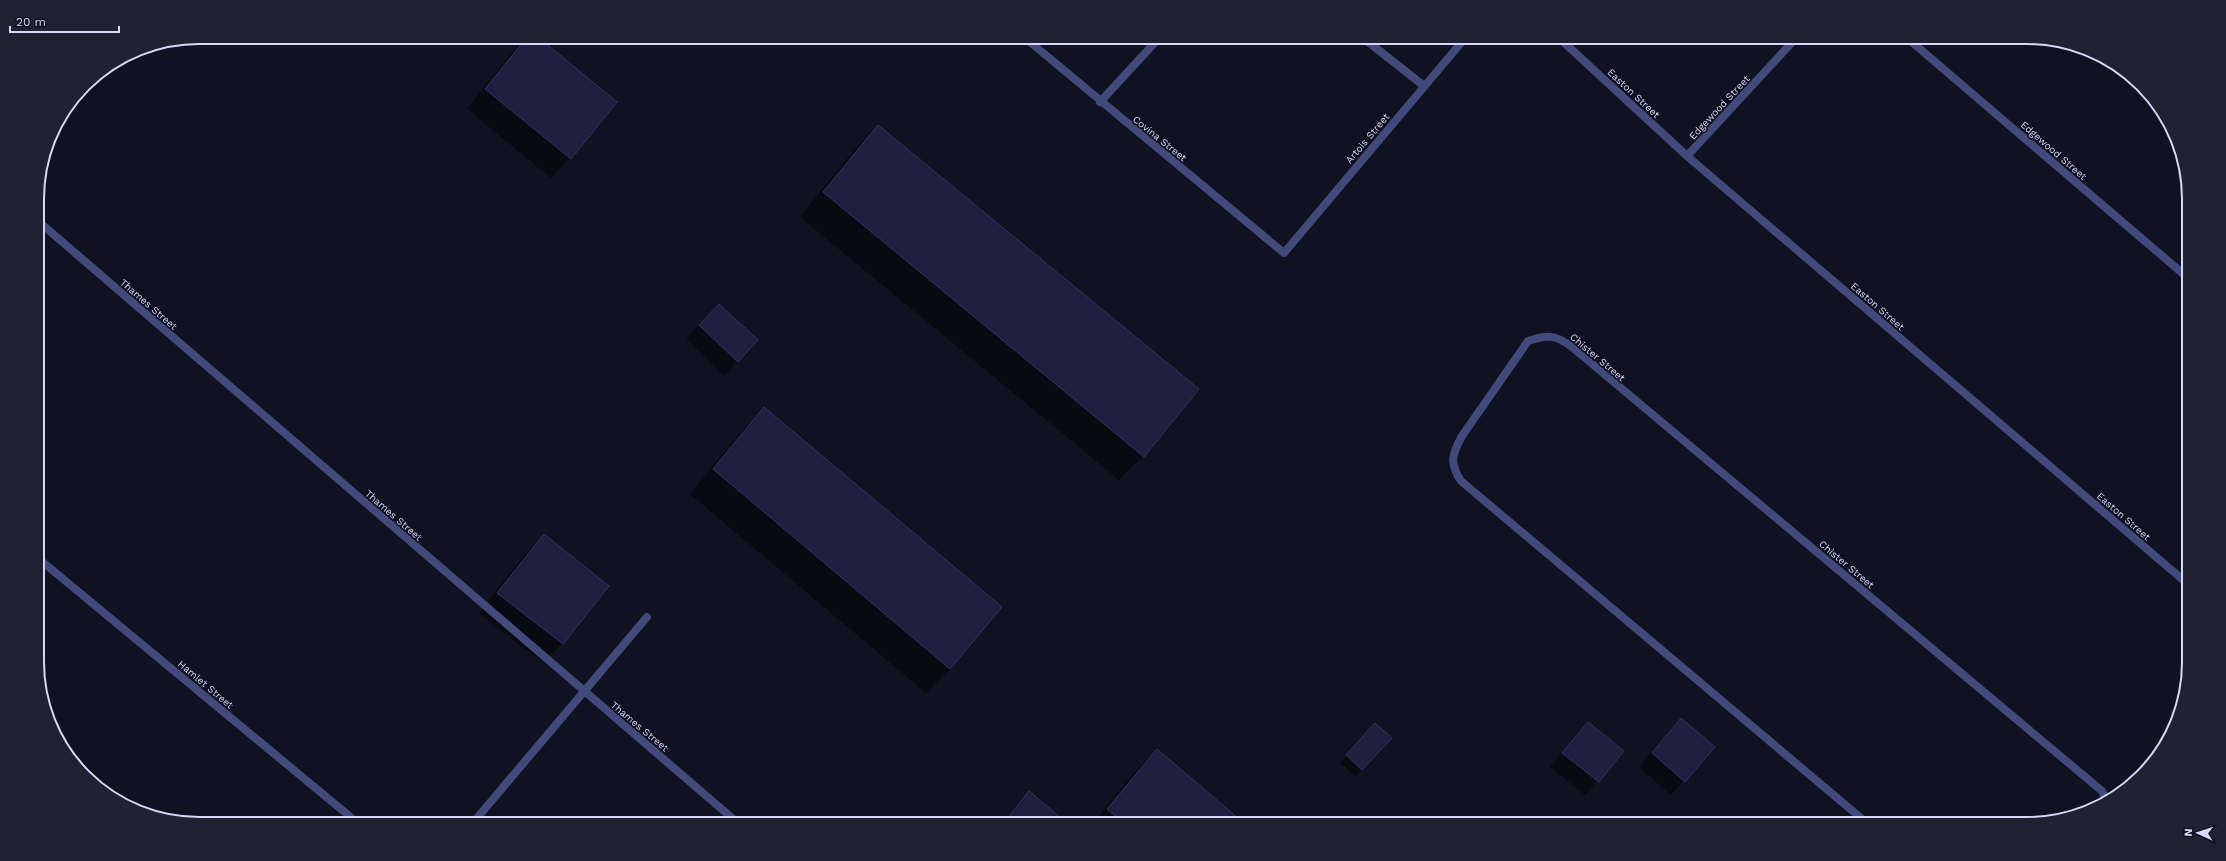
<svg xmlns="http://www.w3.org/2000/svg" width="2226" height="861" font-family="'Work Sans',sans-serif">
<rect width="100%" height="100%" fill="#101121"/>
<path fill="#0007" d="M 527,37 L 537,37 L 616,102 L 570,158 L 551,178 L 467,109 L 512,52 Z
M 878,126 L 1143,456 L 1119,480 L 800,217 L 854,150 Z
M 706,318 L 738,361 L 724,375 L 686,339 Z
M 764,409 L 1001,607 L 950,669 L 926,693 L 690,494 L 740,433 Z
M 544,535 L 607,586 L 562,644 L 543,663 L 479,613 L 525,554 Z
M 1681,720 L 1713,747 L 1671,795 L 1639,767 Z
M 1588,723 L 1623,751 L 1585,795 L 1550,767 Z
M 1368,731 L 1362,770 L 1355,776 L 1340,763 Z
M 1157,750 L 1244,824 L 1092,824 L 1133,774 Z
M 1029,793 L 1067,824 L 1002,824 Z"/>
<path fill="#1f1f3f" stroke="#333468" d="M 527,37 L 538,37 L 617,102 L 571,159 L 485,89 Z
M 878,125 L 1199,389 L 1144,457 L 823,192 Z
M 719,304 L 758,340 L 738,362 L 699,325 Z
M 764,407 L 1002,607 L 950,669 L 713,469 Z
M 544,534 L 609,586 L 563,644 L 497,593 Z
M 1681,718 L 1715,747 L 1685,782 L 1652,753 Z
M 1588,722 L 1624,751 L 1599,782 L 1562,753 Z
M 1375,723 L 1392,738 L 1362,770 L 1346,755 Z
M 1157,749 L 1245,824 L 1124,824 L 1107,809 Z
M 1029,791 L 1068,824 L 1003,824 Z"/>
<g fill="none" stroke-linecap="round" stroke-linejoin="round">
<path stroke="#414a7a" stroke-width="8" d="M 1024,37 L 1284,253 L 1466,37
M 1362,37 L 1424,86
M 1558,37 L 1687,156 L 2189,585
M 1906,37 L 2188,278
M 1100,102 L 1160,37
M 1687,156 L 1797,37
M 38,221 L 739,824
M 39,559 L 359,824
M 472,824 L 647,617
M 1868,824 L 1461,481 C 1449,463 1452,454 1462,436 L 1528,341 C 1547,335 1555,334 1572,347 L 2102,791 L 2107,801"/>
</g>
<g text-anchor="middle" stroke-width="3.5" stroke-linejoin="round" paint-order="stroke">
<g font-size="10" fill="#d5d8fa" stroke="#101121">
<text transform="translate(1634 93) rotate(43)" y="4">Easton Street</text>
<text transform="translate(1719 107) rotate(-47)" y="4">Edgewood Street</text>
<text transform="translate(1160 138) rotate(39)" y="4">Covina Street</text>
<text transform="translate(1367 138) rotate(-50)" y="4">Artois Street</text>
<text transform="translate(2054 150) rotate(41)" y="4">Edgewood Street</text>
<text transform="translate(149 304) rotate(41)" y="4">Thames Street</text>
<text transform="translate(1878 306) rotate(41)" y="4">Easton Street</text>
<text transform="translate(1598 357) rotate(40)" y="4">Chister Street</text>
<text transform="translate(394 515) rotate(41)" y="4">Thames Street</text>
<text transform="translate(2124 516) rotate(41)" y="4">Easton Street</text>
<text transform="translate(1847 564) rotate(40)" y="4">Chister Street</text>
<text transform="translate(206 684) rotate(40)" y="4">Hamlet Street</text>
<text transform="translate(640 726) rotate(40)" y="4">Thames Street</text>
</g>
</g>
<path d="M0 0H2226V861H0ZM199 44H2027A155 155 0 0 1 2182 199V662A155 155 0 0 1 2027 817H199A155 155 0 0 1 44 662V199A155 155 0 0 1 199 44Z" fill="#202132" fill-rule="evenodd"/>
<path fill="none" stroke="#d5d8fa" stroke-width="2" d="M199 44H2027A155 155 0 0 1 2182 199V662A155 155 0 0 1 2027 817H199A155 155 0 0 1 44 662V199A155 155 0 0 1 199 44Z"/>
<g transform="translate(2198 833) rotate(273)" stroke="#101121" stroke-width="3" paint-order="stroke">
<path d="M0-3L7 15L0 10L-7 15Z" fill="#d5d8fa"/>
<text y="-6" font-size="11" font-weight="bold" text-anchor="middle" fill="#d5d8fa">N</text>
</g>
<path d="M10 26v6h109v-6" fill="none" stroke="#d5d8fa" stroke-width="2"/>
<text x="16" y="26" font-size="12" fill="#d5d8fa" stroke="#101121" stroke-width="3" paint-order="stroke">20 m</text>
</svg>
